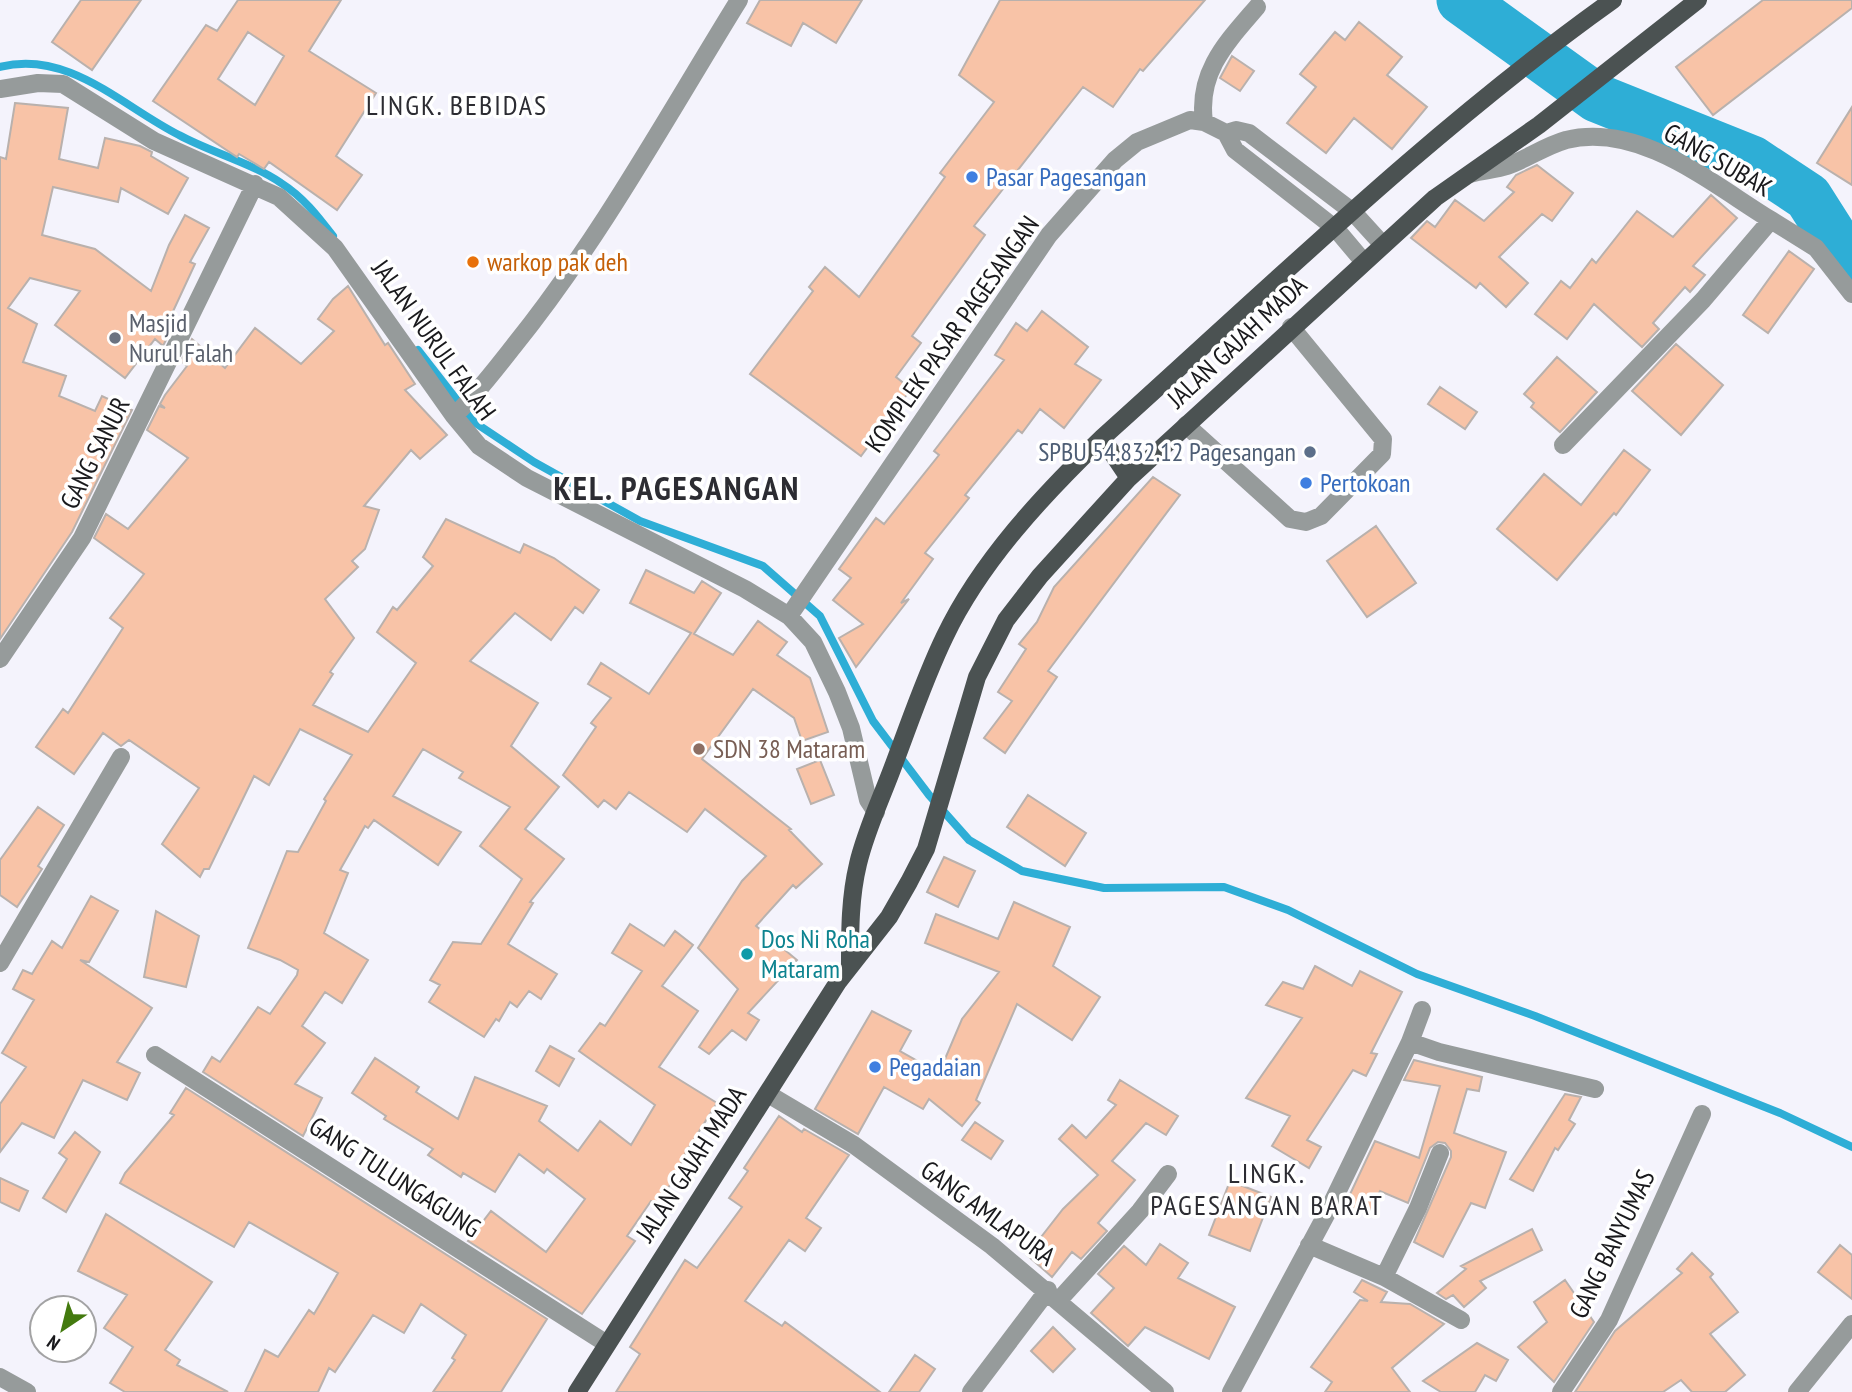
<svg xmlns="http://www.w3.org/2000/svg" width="1852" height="1392" font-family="'PT Sans Narrow',sans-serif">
<rect width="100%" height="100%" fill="#f4f3fc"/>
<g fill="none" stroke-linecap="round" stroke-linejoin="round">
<path stroke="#2eaed6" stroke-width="8" d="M 0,67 C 68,49 123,107 179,135 C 210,152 252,163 281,183 C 303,197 317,215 333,236
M 418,350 L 474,422 L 534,462 L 640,521 L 763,566 L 820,616 L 873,721 L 929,795 L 969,840 L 1022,871 L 1104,888 L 1224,887 L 1288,910 L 1417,974 L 1535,1016 L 1780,1113 L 1852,1147"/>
<path stroke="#2eaed6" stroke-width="49" d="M 1461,0 L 1597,98 L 1752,160 L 1808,197 L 1852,266"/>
</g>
<path fill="#f8c3a7" stroke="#b9b1ad" stroke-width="2" fill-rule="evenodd" d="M 81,0 L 141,0 L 92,70 L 52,42 Z
M 238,0 L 341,0 L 309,51 L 376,93 L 336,156 L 362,175 L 337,210 L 269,162 L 264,169 L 239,154 L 237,157 L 153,101 L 206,25 L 217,31 ZM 248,32 L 284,56 L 255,105 L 218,79 Z
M 760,0 L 862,0 L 836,43 L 803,23 L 791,46 L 747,23 Z
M 1000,0 L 1205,0 L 1143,71 L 1140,69 L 1113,107 L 1083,87 L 974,226 L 985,235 L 912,336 L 921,343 L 896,377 L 911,389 L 861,456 L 750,374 L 813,291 L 809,287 L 825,267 L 859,297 L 945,177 L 940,173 L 994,102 L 959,75 Z
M 1763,0 L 1852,0 L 1852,8 L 1713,115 L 1676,67 Z
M 1359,22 L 1402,57 L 1387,75 L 1427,107 L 1392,149 L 1354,118 L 1326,153 L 1287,123 L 1316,87 L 1300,74 L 1335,32 L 1345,40 Z
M 1232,56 L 1254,71 L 1240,91 L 1220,78 Z
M 15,103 L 68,108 L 59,159 L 98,168 L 105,138 L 140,146 L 152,152 L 151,156 L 188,178 L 168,214 L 121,188 L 118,202 L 53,187 L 42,235 L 95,249 L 151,291 L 169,245 L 185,215 L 209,228 L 190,262 L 195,264 L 169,320 L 174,324 L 163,346 L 155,339 L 125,378 L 55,325 L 80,291 L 30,278 L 8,308 L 37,324 L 23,362 L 66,376 L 59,396 L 95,411 L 102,396 L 132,410 L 72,532 L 0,639 L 0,157 L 6,159 Z
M 1852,107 L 1852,185 L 1817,163 Z
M 1537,165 L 1573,193 L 1552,221 L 1542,214 L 1499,257 L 1528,283 L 1506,307 L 1480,283 L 1476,288 L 1411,238 L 1427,221 L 1435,227 L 1455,200 L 1484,221 L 1514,192 L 1507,187 L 1516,175 Z
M 1711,195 L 1737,218 L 1693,266 L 1705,275 L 1690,292 L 1685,287 L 1653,323 L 1659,329 L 1642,347 L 1594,304 L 1567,339 L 1535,314 L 1561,281 L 1570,288 L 1592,259 L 1596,263 L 1637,211 L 1673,237 Z
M 1789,251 L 1814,269 L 1768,333 L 1743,315 Z
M 348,286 L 385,345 L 388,343 L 415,384 L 405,390 L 447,435 L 420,459 L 411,450 L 364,506 L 379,510 L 365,549 L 352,561 L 358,567 L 325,599 L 354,638 L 330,672 L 333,674 L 313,705 L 368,732 L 416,663 L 377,632 L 393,607 L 397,610 L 433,566 L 423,557 L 446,519 L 520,553 L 524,544 L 554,558 L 599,590 L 583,613 L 575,607 L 551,640 L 515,613 L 470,661 L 538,703 L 511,746 L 559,787 L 525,829 L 564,859 L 530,902 L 533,903 L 508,944 L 557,974 L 541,999 L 529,991 L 517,1007 L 510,1002 L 499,1021 L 496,1019 L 484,1037 L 429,1002 L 440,985 L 430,980 L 453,942 L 481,944 L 522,879 L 480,846 L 510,807 L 459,778 L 463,772 L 423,749 L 393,796 L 461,832 L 438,865 L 374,820 L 368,828 L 365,826 L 340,870 L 348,873 L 324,933 L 368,960 L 342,1003 L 325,992 L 302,1026 L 325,1043 L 295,1084 L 322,1098 L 303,1136 L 203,1072 L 212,1057 L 220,1062 L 258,1007 L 270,1014 L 297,975 L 298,970 L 280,960 L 248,948 L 287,851 L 298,852 L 326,801 L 324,799 L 352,755 L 300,729 L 269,785 L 254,776 L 209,869 L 204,869 L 200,877 L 162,844 L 199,788 L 129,740 L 121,746 L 103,733 L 74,774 L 36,747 L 63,709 L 68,713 L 123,628 L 110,618 L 144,574 L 94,538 L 106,514 L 128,529 L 188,458 L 147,430 L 159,406 L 165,408 L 160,404 L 165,395 L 187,366 L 181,361 L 192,339 L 225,368 L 255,328 L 301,364 L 334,331 L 318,319 L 333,299 Z
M 1042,311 L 1088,347 L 1075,364 L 1101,380 L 1064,428 L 1040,409 L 1022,433 L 1018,430 L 965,495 L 969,498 L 925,553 L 933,559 L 901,603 L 909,599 L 856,667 L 839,638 L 863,624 L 833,600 L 851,578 L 839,569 L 876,518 L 884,524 L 939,455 L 934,451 L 1004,360 L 995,355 L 1016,323 L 1027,331 Z
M 1676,344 L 1723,385 L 1681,435 L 1632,391 Z
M 1557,357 L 1597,392 L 1560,432 L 1531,407 L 1534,403 L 1524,394 Z
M 1440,387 L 1477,412 L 1465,429 L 1428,404 Z
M 1624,450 L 1650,470 L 1616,515 L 1614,513 L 1557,580 L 1497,529 L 1544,474 L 1581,505 Z
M 1153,477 L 1180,495 L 1048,671 L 1057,677 L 1005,753 L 984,738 L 1012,701 L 998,692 L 1026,649 L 1019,644 L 1037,622 L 1054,587 Z
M 1376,526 L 1416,583 L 1367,617 L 1327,561 Z
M 646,570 L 694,593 L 702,581 L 721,593 L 694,634 L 733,655 L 758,621 L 787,642 L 777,655 L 810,678 L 828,732 L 802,741 L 794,718 L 753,689 L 702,759 L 791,829 L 789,830 L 822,864 L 796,888 L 793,885 L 756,926 L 797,960 L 748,1013 L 759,1020 L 746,1040 L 732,1030 L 709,1054 L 699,1047 L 738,989 L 698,948 L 742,881 L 766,856 L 705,809 L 687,832 L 629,792 L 616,809 L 604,800 L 598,807 L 563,775 L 596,727 L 591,723 L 611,698 L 588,684 L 601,663 L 649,694 L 691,633 L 630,603 Z
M 820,760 L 834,795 L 811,804 L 797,769 Z
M 1028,795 L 1086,833 L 1065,866 L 1007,827 Z
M 38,807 L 64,825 L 38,866 L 42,869 L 17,907 L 0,895 L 0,860 Z
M 944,857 L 975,871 L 958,907 L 927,892 Z
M 91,896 L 118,911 L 89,962 L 80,960 L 152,1008 L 117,1062 L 140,1073 L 127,1100 L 83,1080 L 54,1138 L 22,1123 L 0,1152 L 0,1104 L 26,1067 L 2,1053 L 34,1000 L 13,989 L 23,970 L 32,974 L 52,941 L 62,948 Z
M 1014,902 L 1070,927 L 1053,966 L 1100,997 L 1072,1040 L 1017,1004 L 976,1100 L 980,1103 L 962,1126 L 929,1099 L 923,1109 L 884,1087 L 858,1134 L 815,1109 L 872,1011 L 911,1031 L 900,1051 L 939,1073 L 962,1019 L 999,972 L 925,943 L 936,914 L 998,939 Z
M 156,911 L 199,936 L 186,987 L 144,977 Z
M 630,924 L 664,946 L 675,931 L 693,945 L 662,986 L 698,1011 L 659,1067 L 717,1103 L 686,1152 L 679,1168 L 681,1170 L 656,1204 L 651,1201 L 627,1236 L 635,1241 L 582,1314 L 468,1241 L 491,1211 L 546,1252 L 585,1199 L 547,1169 L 544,1173 L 519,1154 L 495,1192 L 463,1173 L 461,1177 L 428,1155 L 433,1149 L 384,1119 L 386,1116 L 352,1093 L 375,1058 L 419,1087 L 416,1092 L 458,1119 L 475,1077 L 547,1106 L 539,1121 L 578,1151 L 600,1121 L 631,1145 L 655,1105 L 579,1051 L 600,1023 L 605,1026 L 642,971 L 612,953 Z
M 1315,966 L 1352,986 L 1360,971 L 1402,992 L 1371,1053 L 1377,1054 L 1366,1076 L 1353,1070 L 1307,1140 L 1321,1147 L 1309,1168 L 1272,1146 L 1290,1116 L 1246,1098 L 1302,1018 L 1266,1005 L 1283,982 L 1303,989 Z
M 550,1046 L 574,1059 L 559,1086 L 536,1071 Z
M 1414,1060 L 1482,1077 L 1479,1091 L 1467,1089 L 1454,1133 L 1506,1152 L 1485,1208 L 1471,1203 L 1443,1257 L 1414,1242 L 1451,1157 L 1451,1151 L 1445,1143 L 1438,1142 L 1430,1148 L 1408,1203 L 1380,1191 L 1369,1215 L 1345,1205 L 1375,1141 L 1419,1158 L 1440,1086 L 1404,1080 Z
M 1120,1080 L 1178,1116 L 1166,1135 L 1146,1123 L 1112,1161 L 1135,1180 L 1098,1223 L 1107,1231 L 1081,1259 L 1072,1252 L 1052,1277 L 1027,1255 L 1063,1209 L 1098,1175 L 1059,1139 L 1072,1125 L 1086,1138 L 1116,1105 L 1108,1100 Z
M 186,1088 L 547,1319 L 501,1392 L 433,1392 L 455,1360 L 452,1358 L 466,1335 L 421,1304 L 404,1333 L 373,1315 L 335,1372 L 329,1368 L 318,1392 L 245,1392 L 265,1350 L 278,1357 L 309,1310 L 314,1314 L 338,1273 L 249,1222 L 234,1247 L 120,1183 L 125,1173 L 174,1115 L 170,1113 Z
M 1565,1094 L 1581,1097 L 1569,1120 L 1575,1124 L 1558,1150 L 1555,1148 L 1533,1191 L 1510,1179 Z
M 779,1116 L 802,1132 L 804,1129 L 849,1155 L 806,1218 L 821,1228 L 805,1251 L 789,1240 L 745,1301 L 782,1326 L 785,1322 L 880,1392 L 616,1392 L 640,1354 L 630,1347 L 685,1260 L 697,1268 L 742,1207 L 729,1198 L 748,1171 L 744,1168 Z
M 975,1122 L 1003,1141 L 991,1159 L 962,1140 Z
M 75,1132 L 100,1152 L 66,1212 L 43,1198 L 67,1159 L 59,1153 Z
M 0,1178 L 28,1191 L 19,1211 L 0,1202 Z
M 1230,1181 L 1271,1197 L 1250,1251 L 1209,1235 Z
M 106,1214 L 212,1282 L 165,1350 L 180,1360 L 177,1365 L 228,1392 L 125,1392 L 110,1383 L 133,1347 L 104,1328 L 127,1295 L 78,1271 Z
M 1532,1229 L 1542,1250 L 1480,1281 L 1486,1288 L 1464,1307 L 1453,1295 L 1446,1299 L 1437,1293 L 1466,1269 L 1461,1266 Z
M 1160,1244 L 1188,1263 L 1178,1278 L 1235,1307 L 1209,1359 L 1145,1327 L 1128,1346 L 1091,1313 L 1114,1288 L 1098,1274 L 1124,1246 L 1146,1265 Z
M 1840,1245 L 1852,1255 L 1852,1299 L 1818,1272 Z
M 1692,1253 L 1713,1274 L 1710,1277 L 1738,1312 L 1710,1334 L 1745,1375 L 1725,1392 L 1692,1392 L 1681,1380 L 1663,1392 L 1575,1392 L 1615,1331 L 1682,1273 L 1677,1269 Z
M 1362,1280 L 1387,1292 L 1381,1302 L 1410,1304 L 1444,1324 L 1392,1368 L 1410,1392 L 1325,1392 L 1332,1382 L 1311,1367 L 1360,1300 L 1368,1301 L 1354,1292 Z
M 1565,1280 L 1594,1322 L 1554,1382 L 1518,1347 L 1547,1322 L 1534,1302 Z
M 1053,1327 L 1075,1349 L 1053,1372 L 1031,1351 Z
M 1477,1343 L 1508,1360 L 1496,1381 L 1485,1375 L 1475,1392 L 1441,1392 L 1423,1381 Z
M 915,1355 L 935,1369 L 919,1392 L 889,1392 Z"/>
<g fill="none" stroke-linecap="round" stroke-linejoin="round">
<path stroke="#969b9b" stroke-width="18" d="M 0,89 L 38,83 L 63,84 L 154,141 L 279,197 L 335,248 L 454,416 L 479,446 L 527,478 L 745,589 L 789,616 L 813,642 L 837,692 L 851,728 L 868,800 L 876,812
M 1204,122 C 1197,72 1227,42 1257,7
M 1226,133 L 1236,130 L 1249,133 L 1353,212 L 1383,245
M 1226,133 L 1235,150 L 1336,229 L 1363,261
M 1470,174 C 1482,170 1495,170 1507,166 C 1527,159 1545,146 1566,140 C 1640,122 1712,184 1771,220 L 1703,300 L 1563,445
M 1771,220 L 1816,248 L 1852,294
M 454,416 C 476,395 494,371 513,347 C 600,239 666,118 739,0
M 1186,425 L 1290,519 L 1306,522 L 1321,516 L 1382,454 L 1383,439 L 1291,327
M 789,616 L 1049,235 L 1115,160 L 1137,142 L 1190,120 L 1204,122 L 1226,133
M 0,659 L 82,538 L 255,184
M 0,963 L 121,757
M 1410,1042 L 1439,1052 L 1595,1089
M 155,1055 L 607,1344
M 768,1094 L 854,1145 L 992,1246 L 1165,1392
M 1309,1245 L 1384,1277 L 1461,1320
M 1384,1277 L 1418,1208 L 1440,1153
M 1059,1300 L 1140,1211 L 1168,1174
M 0,1377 L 27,1392
M 971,1392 L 1048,1290
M 1231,1392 L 1327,1213 L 1410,1042 L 1422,1010
M 1561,1392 L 1609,1320 L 1702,1114
M 1797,1392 L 1852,1324"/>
<path stroke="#4b5252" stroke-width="18" d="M 1102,438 L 1129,478
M 850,964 C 850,930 850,897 858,864 C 866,830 882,797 894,764 C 910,722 925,677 945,636 C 981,561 1043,495 1102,438 C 1267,290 1433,128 1613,0
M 577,1392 L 838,982 L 889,917 L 909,882 L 926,849 L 977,677 L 1006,620 L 1040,576 L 1129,478 L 1435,198 L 1539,125 L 1698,0"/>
</g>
<g fill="#3f7fe0" stroke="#fff" stroke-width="2.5">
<circle cx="972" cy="177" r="7"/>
<circle cx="1306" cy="483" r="7"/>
<circle cx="875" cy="1067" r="7"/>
</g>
<circle fill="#e8710a" stroke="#fff" stroke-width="2.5" cx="473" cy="262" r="7"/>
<circle fill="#6b7280" stroke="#fff" stroke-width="2.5" cx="115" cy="338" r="7"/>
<circle fill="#5c6f8a" stroke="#fff" stroke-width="2.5" cx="1310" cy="452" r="7"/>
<circle fill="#8d6e63" stroke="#fff" stroke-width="2.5" cx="699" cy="749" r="7"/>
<circle fill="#0f9aa8" stroke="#fff" stroke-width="2.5" cx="747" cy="954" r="7"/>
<g text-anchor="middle" stroke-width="7" stroke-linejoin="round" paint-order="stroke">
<g font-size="26" fill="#19191c" stroke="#fff">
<text transform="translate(1718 160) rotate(30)" y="9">GANG SUBAK</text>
<text transform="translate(952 334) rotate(-55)" y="9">KOMPLEK PASAR PAGESANGAN</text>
<text transform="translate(434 340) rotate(54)" y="9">JALAN NURUL FALAH</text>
<text transform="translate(1237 342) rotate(-43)" y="9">JALAN GAJAH MADA</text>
<text transform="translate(95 453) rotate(-63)" y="9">GANG SANUR</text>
<text transform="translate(691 1164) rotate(-57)" y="9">JALAN GAJAH MADA</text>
<text transform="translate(395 1177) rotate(33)" y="9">GANG TULUNGAGUNG</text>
<text transform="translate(988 1213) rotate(36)" y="9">GANG AMLAPURA</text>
<text transform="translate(1612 1244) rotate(-64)" y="9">GANG BANYUMAS</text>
</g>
<g font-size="26" fill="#366cbe" stroke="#fff" text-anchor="start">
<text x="986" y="186">Pasar Pagesangan</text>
<text x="1320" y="492">Pertokoan</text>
<text x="889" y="1076">Pegadaian</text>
</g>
<g font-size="26" fill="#c56008" stroke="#fff" text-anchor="start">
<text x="487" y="271">warkop pak deh</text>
</g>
<g font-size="26" fill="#5b616d" stroke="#fff" text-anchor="start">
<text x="129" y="332">Masjid<tspan x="129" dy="30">Nurul Falah</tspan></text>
</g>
<g font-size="26" fill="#4e5e75" stroke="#fff" text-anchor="end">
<text x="1296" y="461">SPBU 54.832.12 Pagesangan</text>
</g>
<g font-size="26" fill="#785e54" stroke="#fff" text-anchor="start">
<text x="713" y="758">SDN 38 Mataram</text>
</g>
<g font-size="26" fill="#0d838f" stroke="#fff" text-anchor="start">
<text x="761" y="948">Dos Ni Roha<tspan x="761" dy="30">Mataram</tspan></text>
</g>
<g font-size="28" letter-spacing="2" fill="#2c2c32" stroke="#fff">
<text x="457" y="115">LINGK. BEBIDAS</text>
<text x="1267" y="1183">LINGK.<tspan x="1267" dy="32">PAGESANGAN BARAT</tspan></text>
</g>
<g font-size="33" font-weight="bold" letter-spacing="2" fill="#2c2c32" stroke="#fff">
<text x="677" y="500">KEL. PAGESANGAN</text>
</g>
</g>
<g transform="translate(63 1329) rotate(215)"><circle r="33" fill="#ffffff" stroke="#a3a3a4" stroke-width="2"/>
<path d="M0-5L12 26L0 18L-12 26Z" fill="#437a0e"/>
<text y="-10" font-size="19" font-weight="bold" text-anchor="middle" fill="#19191c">N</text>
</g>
</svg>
